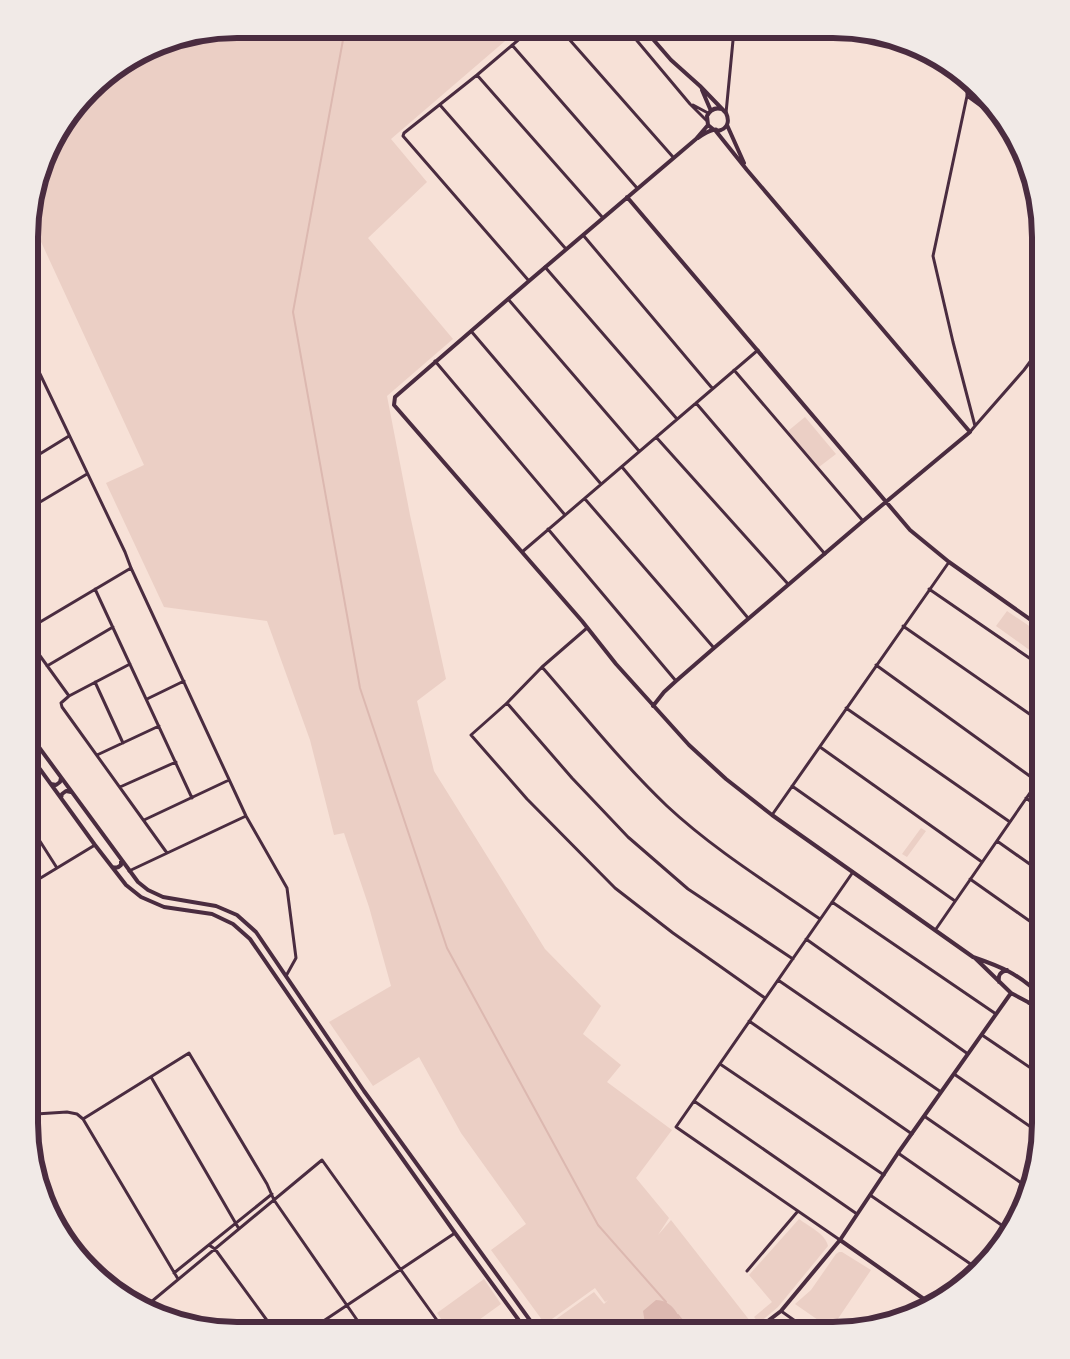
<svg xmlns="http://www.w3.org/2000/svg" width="1070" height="1359" font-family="Poppins,sans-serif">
<rect width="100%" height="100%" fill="#f7e1d7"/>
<path fill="#ebcfc5" d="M 237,29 L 518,30 L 391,139 L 427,182 L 368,238 L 453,339 L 387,396 L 410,515 L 446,679 L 417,701 L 434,771 L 545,949 L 601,1006 L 583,1034 L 621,1065 L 607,1082 L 672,1130 L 636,1178 L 669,1218 L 658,1235 L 671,1220 L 754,1326 L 749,1330 L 547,1330 L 545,1327 L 594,1292 L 604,1304 L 608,1300 L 605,1302 L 595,1288 L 545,1324 L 491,1250 L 526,1224 L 461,1133 L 419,1057 L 373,1086 L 329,1022 L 391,986 L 369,907 L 344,833 L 334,835 L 310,740 L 267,621 L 164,607 L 106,483 L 144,465 L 31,220 L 31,209 L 56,133 L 100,80 L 169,40 Z
M 805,417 L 836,454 L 819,467 L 788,431 Z
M 1007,611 L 1041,634 L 1041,645 L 1035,654 L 996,626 Z
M 921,828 L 926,831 L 907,857 L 902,854 Z
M 799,1219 C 808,1226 826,1234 828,1246 L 778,1307 L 759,1323 L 754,1317 L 772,1302 L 749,1275 Z
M 839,1252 L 842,1252 L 871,1270 L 831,1329 L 795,1304 L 811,1290 L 836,1254 Z
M 484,1279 L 501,1304 L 465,1330 L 449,1330 L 437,1313 Z"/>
<path fill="#dcb8b0" d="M 656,1300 C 672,1300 681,1316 682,1330 L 646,1330 L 643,1311 Z"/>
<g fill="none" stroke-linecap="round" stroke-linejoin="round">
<path stroke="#dcb8b0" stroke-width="2" d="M 345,29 L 293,312 L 360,688 L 447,948 L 598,1225 L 666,1302
M 678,1315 L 690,1330"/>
<path stroke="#4a2c40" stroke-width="3" d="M 561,30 L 673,157
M 628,30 L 690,104 L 706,120
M 512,45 L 637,188
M 477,75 L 603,218
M 967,83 L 967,96 L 933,256 L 953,342 L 975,426 L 970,432
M 967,96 L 1004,123
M 440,105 L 566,249
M 693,105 L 708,113
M 726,113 L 734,30
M 583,235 L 712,388
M 545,267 L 677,419
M 529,281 L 403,136 L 404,133 L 477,75 L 530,30
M 508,299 L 639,451
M 471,331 L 601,484
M 30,353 L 125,552 L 131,568 L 246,816 L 287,888 L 296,958 L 286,976
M 435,361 L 565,515
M 734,370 L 863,521
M 696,403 L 825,554
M 975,426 L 1024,370 L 1041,347
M 656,437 L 788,584
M 30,450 L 34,457
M 30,460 L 69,436
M 622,467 L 748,618
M 585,499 L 714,648
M 30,508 L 87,474
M 548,529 L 676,681
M 522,552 L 758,350
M 95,589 L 192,798
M 929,589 L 1041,666
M 903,626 L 1041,722
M 30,628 L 131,568
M 587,628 L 542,667 L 507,703 L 471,735 L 527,799 L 615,888 L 673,933 L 765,998
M 30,642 L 69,696
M 130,664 L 69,696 L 61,703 L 62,707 L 167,853
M 876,665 L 1038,782
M 47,666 L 113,627
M 542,667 C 583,714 622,763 667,806 C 713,849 768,883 820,919
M 95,682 L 123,743
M 147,699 L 184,681
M 507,703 L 572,778 L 628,837 L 688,889 L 793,959
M 846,708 L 1010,822
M 820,747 L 982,862
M 97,755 L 159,726
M 792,786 L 955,901
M 120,787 L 176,762
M 1026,798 L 1041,809
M 772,815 L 949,562
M 144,820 L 229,780
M 29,824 L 57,868
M 997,841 L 1041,872
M 129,871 L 246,816
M 970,879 L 1041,929
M 29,885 L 95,845
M 832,902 L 996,1014
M 936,929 L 1041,777
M 806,939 L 968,1054
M 778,980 L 941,1092
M 749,1021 L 912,1134
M 982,1035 L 1041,1075
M 720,1064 L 884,1175
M 954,1074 L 1041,1134
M 151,1077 L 239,1229
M 694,1101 L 857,1214
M 36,1114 L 67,1112 L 77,1114 L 83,1119
M 924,1116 L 1030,1189
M 898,1153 L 1010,1231
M 870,1195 L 975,1267
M 840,1240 L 676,1127 L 853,872
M 209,1245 L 215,1249 L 274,1330
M 747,1271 L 798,1211
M 174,1273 L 272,1194
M 178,1279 L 83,1119 L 189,1053 L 267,1184 L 274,1200 L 364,1330
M 145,1307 L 322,1160 L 444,1330
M 781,1311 L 808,1330
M 310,1330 L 455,1233"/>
<path stroke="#4a2c40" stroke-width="4" d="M 645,30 L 671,60 L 700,86 L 726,113 C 729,119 729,127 721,130 C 714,132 719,128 713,130 C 708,131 702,135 698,138
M 702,90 L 711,111
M 708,125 L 696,139 L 529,281 L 395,397 L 394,405 L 582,621 L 616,664 L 689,745 L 726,779 L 772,815 L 973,957 C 1002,967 1019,974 1041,996
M 727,125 L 744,163
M 714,130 L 708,125 L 707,116 C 710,110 715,107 722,109
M 627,197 L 910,530 L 949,562 L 1041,627
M 653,706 L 664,692 L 676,681 L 714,648 L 863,521 L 970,432 L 747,170 L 715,130
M 30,735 L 138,882 L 148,890 L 163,897 L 216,906 L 237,915 L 256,932 L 364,1091 L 537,1330
M 29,754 L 95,845 L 126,885 L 141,897 L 164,907 L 212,914 L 233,924 L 250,939 L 358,1096 L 455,1233 L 526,1330
M 51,784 L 56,785 L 60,782 L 61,778
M 61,798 L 62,794 L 66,791 L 71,792
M 112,867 C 116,868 118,868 121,865 L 121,861
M 975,958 L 1011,993 L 1041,1009
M 999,982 C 998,975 1000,972 1007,970
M 1029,1003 C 1034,1001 1038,999 1037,993
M 840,1240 L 931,1304
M 756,1330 L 781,1311 L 840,1240 L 898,1153 L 1011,993"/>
</g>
<path d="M0 0H1070V1359H0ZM237 38H833A199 199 0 0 1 1032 237V1123A199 199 0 0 1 833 1322H237A199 199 0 0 1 38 1123V237A199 199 0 0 1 237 38Z" fill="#f1eae7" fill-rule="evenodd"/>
<path fill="none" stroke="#4a2c40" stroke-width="6" d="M237 38H833A199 199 0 0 1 1032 237V1123A199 199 0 0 1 833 1322H237A199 199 0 0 1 38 1123V237A199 199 0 0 1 237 38Z"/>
</svg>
